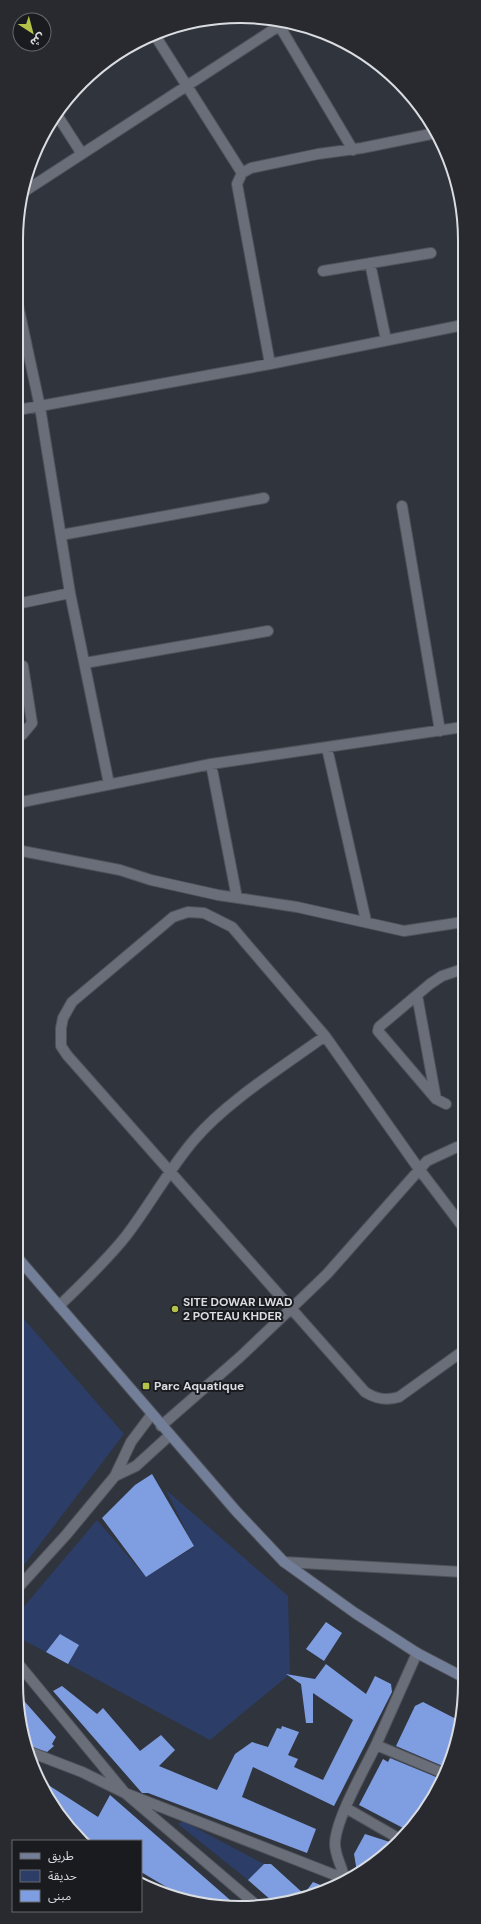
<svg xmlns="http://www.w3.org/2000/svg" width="481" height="1924" font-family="'DM Sans','Noto Sans Arabic',sans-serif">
<rect width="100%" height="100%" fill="#30343d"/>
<path fill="#2c3e67" d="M 16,1310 L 124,1434 L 18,1573 L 16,1571 Z
M 166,1490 L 288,1596 L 290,1674 L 210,1740 L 16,1636 L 16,1616 L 97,1520 L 146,1577 L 194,1547 Z
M 183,1821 L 264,1864 L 248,1880 L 178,1824 Z"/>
<path fill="#7f9ee2" d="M 152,1474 L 194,1546 L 146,1577 L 102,1518 L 135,1485 Z
M 326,1622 L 342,1633 L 324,1661 L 306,1649 Z
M 60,1634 L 79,1645 L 68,1664 L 46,1652 Z
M 326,1664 L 366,1694 L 375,1676 L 391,1684 L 392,1692 L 334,1806 L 253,1767 L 242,1797 L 316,1829 L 307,1853 L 148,1793 L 142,1793 L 53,1691 L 62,1686 L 97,1714 L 103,1708 L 140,1751 L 161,1735 L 175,1750 L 159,1766 L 217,1790 L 235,1754 L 252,1742 L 268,1747 L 277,1728 L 281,1729 L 282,1726 L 299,1732 L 288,1755 L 298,1759 L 294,1767 L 323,1780 L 353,1720 L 313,1693 L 313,1723 L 306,1723 L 301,1684 L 286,1674 L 315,1679 Z
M 18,1694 L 56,1737 L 52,1744 L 54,1746 L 47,1752 L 28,1746 Z
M 423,1702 L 460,1721 L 445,1767 L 396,1746 L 415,1706 Z
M 390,1758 L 441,1779 L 435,1796 L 405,1829 L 359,1805 L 383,1759 L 388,1762 Z
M 39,1779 L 98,1817 L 110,1795 L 237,1906 L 226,1908 L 180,1895 L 141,1872 L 141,1841 L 89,1841 L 71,1830 Z
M 365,1834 L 393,1843 L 377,1861 L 357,1872 L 354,1854 Z
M 264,1864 L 271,1864 L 304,1894 L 313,1882 L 328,1888 L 312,1896 L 272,1901 L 248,1880 Z"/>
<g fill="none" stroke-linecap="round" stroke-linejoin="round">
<g stroke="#4e5158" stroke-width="12">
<path id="street" d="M 276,20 L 353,150
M 156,37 L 242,173
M 57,115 L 82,154
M 25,191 L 285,22
M 370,263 L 386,340
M 323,271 L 431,253
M 18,305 L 40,407 L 70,593 L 109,784
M 270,364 L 237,184 L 242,173 L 251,168 L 318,154 L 362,148 L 436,133
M 18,410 L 270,364 L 463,325
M 402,506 L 440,731
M 61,535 L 264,498
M 17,604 L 70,593
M 85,663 L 268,631
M 17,736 L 22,735 L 32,723 L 23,666
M 327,748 L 366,921
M 211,764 L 237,898
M 17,803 L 211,764 L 463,727
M 17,850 L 120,870 L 151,880 L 218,895 L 297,907 L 404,931 L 463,922
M 417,995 L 436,1099
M 325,1036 L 232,927 L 204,913 L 188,912 L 173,917 L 72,1002 L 63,1018 L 61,1028 L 61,1046 L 67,1055 L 365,1392 C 376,1399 386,1401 399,1397 L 463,1351
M 446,1104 L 436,1099 L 378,1031 L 379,1027 L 430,984 L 442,976 L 463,969
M 59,1306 C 82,1284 106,1261 126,1236 C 150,1205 169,1169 194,1140 C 227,1101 284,1066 325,1036 L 419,1169 L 463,1227
M 161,1426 L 240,1357 L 301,1299 L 327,1274 L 427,1161 L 457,1147 L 463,1147
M 115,1476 L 136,1466 L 170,1435
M 284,1562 L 463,1572
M 16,1590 L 66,1535 L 115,1476 L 131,1442 L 152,1414
M 417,1653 L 376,1745 L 443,1773
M 16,1661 L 125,1793 L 255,1904
M 30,1752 L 82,1772 L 125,1793 L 345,1879
M 346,1808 L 398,1838
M 344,1879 C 343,1867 335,1857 335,1844 C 335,1820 365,1768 376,1745
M 141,1884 L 142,1885"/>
</g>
<g stroke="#4e5158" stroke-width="12">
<path id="secondary" d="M 17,1257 L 236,1511 L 284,1562 L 355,1613 L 417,1653 L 463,1677"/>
</g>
<use href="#street" stroke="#696e78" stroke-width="10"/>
<use href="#secondary" stroke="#737f99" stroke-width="10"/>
</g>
<g fill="#b5c249" stroke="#1a1b1f" stroke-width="1.5">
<circle cx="175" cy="1309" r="4"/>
<rect x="142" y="1382" width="8" height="8" rx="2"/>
</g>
<g text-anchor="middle" stroke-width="4" stroke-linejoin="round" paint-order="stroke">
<g font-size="12" font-weight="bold" fill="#d9dce1" stroke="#1a1b1f" text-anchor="start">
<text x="183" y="1306">SITE DOWAR LWAD<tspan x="183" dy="14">2 POTEAU KHDER</tspan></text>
<text x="154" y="1390">Parc Aquatique</text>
</g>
</g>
<path d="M0 0H481V1924H0ZM240 23H241A217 217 0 0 1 458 240V1684A217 217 0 0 1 241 1901H240A217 217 0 0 1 23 1684V240A217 217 0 0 1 240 23Z" fill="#292a2f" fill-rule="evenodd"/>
<path fill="none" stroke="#d9dce1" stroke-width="2" d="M240 23H241A217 217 0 0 1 458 240V1684A217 217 0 0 1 241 1901H240A217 217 0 0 1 23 1684V240A217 217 0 0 1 240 23Z"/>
<rect x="12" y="1840" width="130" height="72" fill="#1a1b1f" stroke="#66686d"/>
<rect x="20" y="1853" width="20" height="6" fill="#737f99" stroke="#66686d"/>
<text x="48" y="1860" font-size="12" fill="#d9dce1">طريق</text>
<rect x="20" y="1870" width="20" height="12" fill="#2c3e67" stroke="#66686d"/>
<text x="48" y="1880" font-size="12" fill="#d9dce1">حديقة</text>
<rect x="20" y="1890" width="20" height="12" fill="#7f9ee2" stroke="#66686d"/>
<text x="48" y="1900" font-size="12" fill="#d9dce1">مبنى</text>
<g transform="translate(32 32) rotate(144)"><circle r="19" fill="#1a1b1f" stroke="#66686d"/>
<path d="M0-3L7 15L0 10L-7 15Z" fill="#b5c249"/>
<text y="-6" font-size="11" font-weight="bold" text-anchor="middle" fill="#d9dce1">ش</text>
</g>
</svg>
